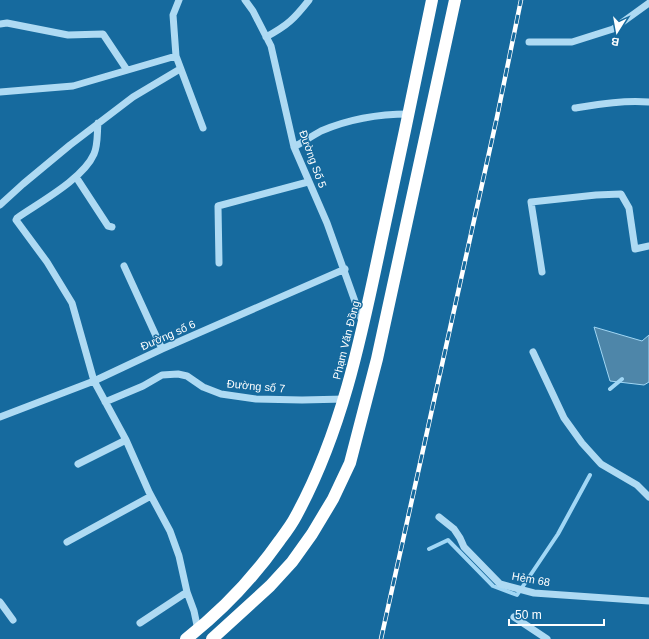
<svg xmlns="http://www.w3.org/2000/svg" width="649" height="639" font-family="Arial,sans-serif">
<rect width="100%" height="100%" fill="#166a9e"/>
<path fill="#4e86a9" stroke="#a1d7f5" d="M 594,327 L 642,341 L 649,335 L 649,382 L 644,385 L 610,381 Z"/>
<g fill="none" stroke-linecap="round" stroke-linejoin="round">
<path stroke="#a1d7f5" stroke-width="4" d="M 610,389 L 622,379
M 429,549 L 448,540 L 493,586 L 517,595 L 558,534 L 590,475"/>
<path stroke="#aedaf3" stroke-width="7" d="M 179,0 L 173,15 L 176,56 L 203,128
M 245,0 L 253,11 L 271,46 L 294,147 L 327,223 L 362,321
M 0,24 L 7,23 L 68,35 L 103,34 L 127,70
M 266,37 C 288,25 294,19 309,0
M 529,42 L 572,42 L 613,29 L 649,3
M 0,92 L 73,86 L 176,56
M 575,108 C 600,104 624,100 649,102
M 98,123 C 97,133 98,145 94,154 C 83,179 40,202 17,218 L 16,220 L 47,262 L 72,303 L 94,381 L 126,440 L 149,492 L 170,531 L 179,556 L 187,592 L 194,611 L 198,630
M 294,147 C 303,142 312,136 321,131 C 349,119 378,114 409,114
M 76,177 L 108,226 L 112,227
M 0,205 L 23,184 L 70,145 L 133,97 L 180,69
M 219,263 L 218,206 L 308,182
M 124,266 L 162,349
M 542,272 L 531,202 L 596,195 L 621,194 L 629,208 L 635,249 L 649,246
M 533,352 L 564,418 L 582,443 L 601,464 L 637,485 L 649,497
M 105,402 L 143,386 L 162,375 L 178,374 L 187,376 L 203,387 L 221,394 L 256,399 L 302,400 L 345,399
M 0,417 L 94,381 L 162,349 L 345,269
M 78,464 L 126,440
M 439,517 L 454,529 L 460,538 L 464,547 L 500,584 L 534,593 L 649,601
M 67,542 L 151,496
M 0,602 L 13,620
M 514,617 L 547,639
M 140,623 L 187,592"/>
<path stroke="#fff" stroke-width="12" d="M 186,639 C 222,611 254,577 280,540 C 286,532 292,524 296,516 C 343,430 362,333 382,238 C 399,159 416,79 432,0
M 212,639 L 270,586 L 292,562 L 312,534 L 333,499 L 350,463 L 377,359 L 455,0"/>
<g stroke="#fff" stroke-width="4.5">
<path id="rail" d="M 381,639 L 497,117 L 521,0"/>
</g>
<use href="#rail" stroke="#166a9e" stroke-width="3" stroke-dasharray="9" stroke-linecap="butt"/>
</g>
<g text-anchor="middle" stroke-width="3" stroke-linejoin="round" paint-order="stroke">
<g font-size="11" fill="#fff" stroke="#166a9e">
<text transform="translate(313 159) rotate(70)" y="4">Đường Số 5</text>
<text transform="translate(168 335) rotate(-24)" y="4">Đường số 6</text>
<text transform="translate(346 340) rotate(-76)" y="4">Phạm Văn Đồng</text>
<text transform="translate(256 386) rotate(5)" y="4">Đường số 7</text>
<text transform="translate(531 579) rotate(10)" y="4">Hẻm 68</text>
</g>
</g>
<g transform="translate(617 32) rotate(191)" stroke="#166a9e" stroke-width="3" paint-order="stroke">
<path d="M0-3L7 15L0 10L-7 15Z" fill="#ffffff"/>
<text y="-6" font-size="11" font-weight="bold" text-anchor="middle" fill="#ffffff">B</text>
</g>
<path d="M509 619v6h95v-6" fill="none" stroke="#ffffff" stroke-width="2"/>
<text x="515" y="619" font-size="12" fill="#ffffff" stroke="#166a9e" stroke-width="3" paint-order="stroke">50 m</text>
</svg>
